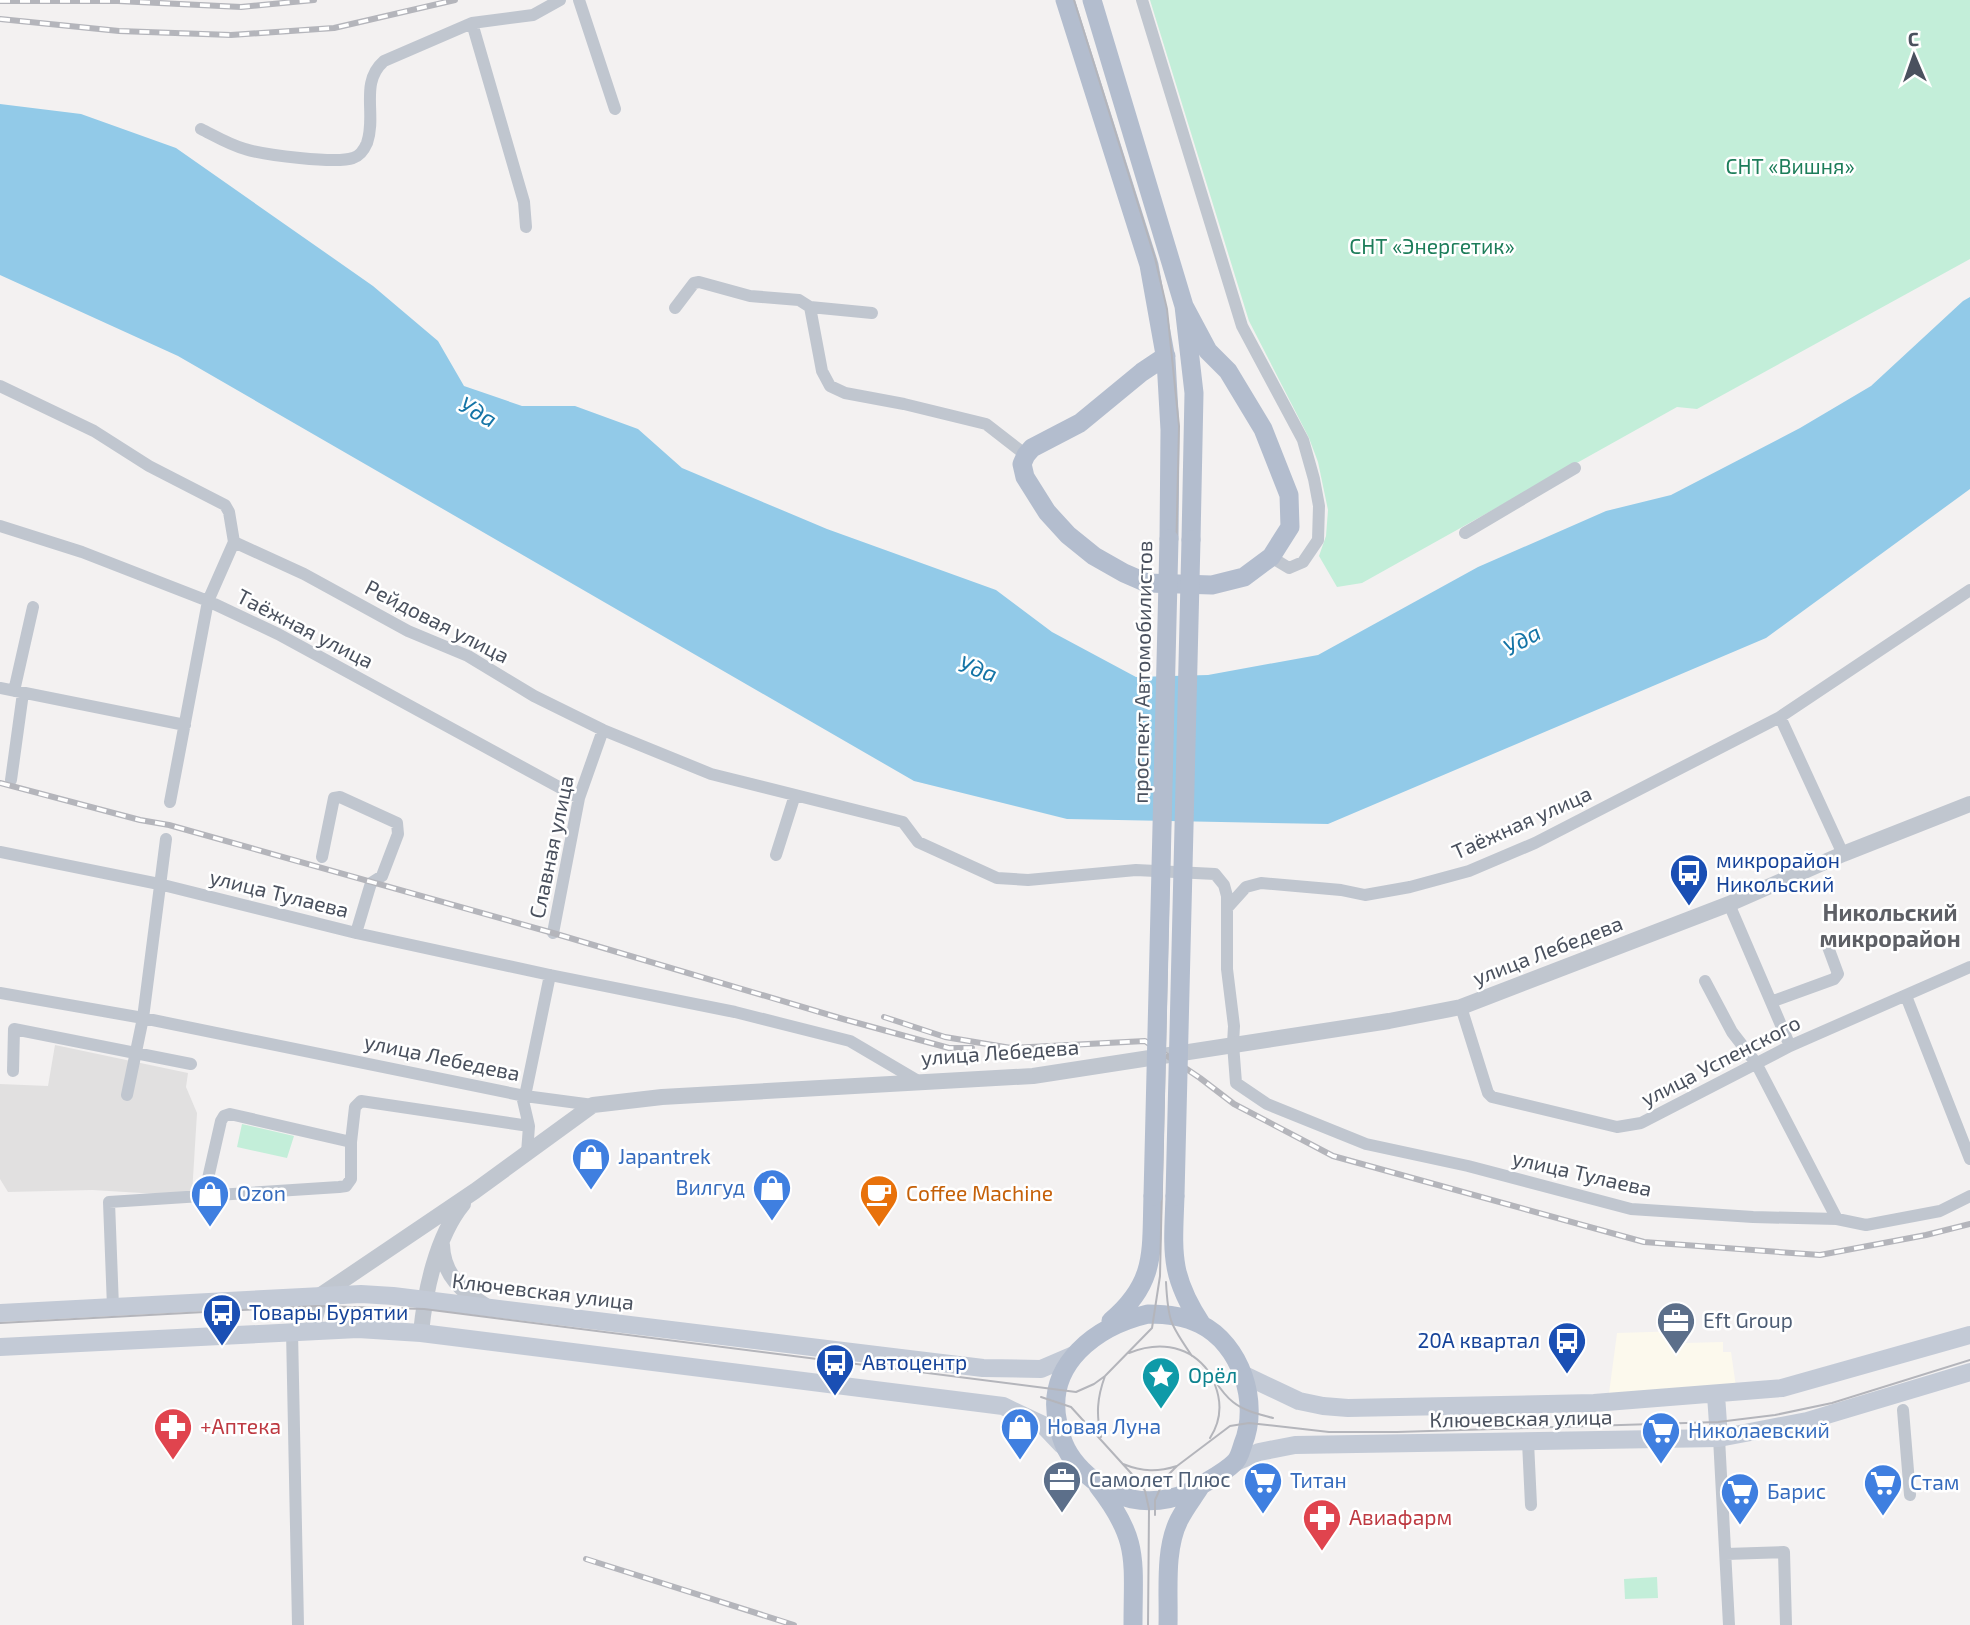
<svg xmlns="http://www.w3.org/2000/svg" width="1970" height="1625" font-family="'Exo 2',sans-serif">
<rect width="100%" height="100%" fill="#f3f1f1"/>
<path fill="#fcf9ed" d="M 1684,1331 L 1685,1343 L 1723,1342 L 1723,1352 L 1731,1352 L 1736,1387 L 1609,1393 L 1617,1333 Z"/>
<path fill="#e1e0e0" d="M 55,1045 L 188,1073 L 186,1087 L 197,1113 L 192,1194 L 175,1195 L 92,1190 L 8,1192 L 0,1179 L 0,1084 L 48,1086 Z"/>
<path fill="#c3eed9" d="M 1150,0 L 1970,0 L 1970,259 L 1697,409 L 1677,407 L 1362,583 L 1337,587 L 1319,556 L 1326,536 L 1328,510 L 1318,462 L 1309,438 L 1249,321 Z
M 242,1124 L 294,1136 L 287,1158 L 237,1147 Z
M 1657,1577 L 1658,1598 L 1625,1599 L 1624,1579 Z"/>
<path fill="#92cae8" d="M 0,104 L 81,114 L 176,148 L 373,286 L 438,341 L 464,386 L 522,406 L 575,406 L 638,429 L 682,468 L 827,529 L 996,590 L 1052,632 L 1136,677 L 1208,675 L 1318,655 L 1478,567 L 1606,511 L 1671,495 L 1800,428 L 1871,386 L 1963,301 L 1970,297 L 1970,489 L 1766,638 L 1328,824 L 1067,819 L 914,781 L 178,356 L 0,275 Z"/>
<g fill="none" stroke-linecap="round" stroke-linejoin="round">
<path stroke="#c0c6cf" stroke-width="12" d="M 579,0 L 615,109
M 1142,0 L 1242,326 L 1303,440 L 1314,479 L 1319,506 L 1318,540 L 1303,562 L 1289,568 L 1271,557
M 472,23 L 524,202 L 526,227
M 201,129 C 215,136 230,145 245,149 C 264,155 336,164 353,158 C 360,156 364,150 367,143 C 377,114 359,83 384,61 L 472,23 L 533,15 L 560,0
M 810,307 L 872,313
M 675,308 L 694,283 L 699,282 L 750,296 L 799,300 L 810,307 L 822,371 L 830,386 L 845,393 L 904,404 L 986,424 L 1026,455
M 0,386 L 94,431 L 149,466 L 225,505 L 229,512 L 234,542
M 0,526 L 82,552 L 208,601 L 278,634 L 579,798
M 1465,533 L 1575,468
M 234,542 L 304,574 L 408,631 L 468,656 L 534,696 L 603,730 L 711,774 L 903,822 L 918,842 L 997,878 L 1028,880 L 1136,870 L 1215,874 L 1224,885 L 1227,896 L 1227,969 L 1234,1026 L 1233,1044 L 1236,1083 L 1267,1104 L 1366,1144 L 1468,1166 L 1631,1209 L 1753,1217 L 1837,1219 L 1866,1225 L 1940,1211 L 1970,1196
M 0,688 L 185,725
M 14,691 L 33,607
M 1780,717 L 1970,590
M 11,780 L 23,693
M 170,802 L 208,601 L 234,542
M 0,852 L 159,884 L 356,933 L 550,975 L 735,1012 L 850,1041 L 918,1081
M 776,855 L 795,795
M 322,857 L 334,798 L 340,797 L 397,823 L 398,834 L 382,876 L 371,883 L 356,933
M 1729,904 L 1790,1046
M 1228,907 L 1246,887 L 1261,883 L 1341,890 L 1365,895 L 1410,887 L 1469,871 L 1535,843 L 1780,717 L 1843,854
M 553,933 L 579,798 L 603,730
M 1705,981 L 1732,1032 L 1756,1063 L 1837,1219
M 0,993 L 143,1018 L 525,1096 L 593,1105
M 1906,996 L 1970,1159
M 1771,1002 L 1834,979 L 1838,974 L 1828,947
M 1461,1007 L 1488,1093 L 1492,1097 L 1617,1127 L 1641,1123 L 1790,1046 L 1970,967
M 13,1071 L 14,1029 L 191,1064
M 127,1095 L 143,1018 L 166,839
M 522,1096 L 529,1126 L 527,1153
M 525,1096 L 550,975
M 351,1142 L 355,1107 L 361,1101 L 529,1126
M 113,1307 L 109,1202 L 339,1187 L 346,1186 L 351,1179 L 351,1142 L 230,1114 L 224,1116 L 221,1121 L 204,1196
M 292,1331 L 298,1625
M 1903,1410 L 1910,1495
M 1719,1438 L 1729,1625
M 1528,1442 L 1531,1505
M 1726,1554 L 1784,1552 L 1786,1625"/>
<path stroke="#c0c6cf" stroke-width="16" d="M 442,1245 C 443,1276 464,1293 489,1308
M 312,1330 L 321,1295 L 475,1191 L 593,1105 L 662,1097 L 1033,1076 L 1389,1021 L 1461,1007 L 1729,904 L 1843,854 L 1970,804
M 421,1333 C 425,1292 436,1237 463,1204"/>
<path stroke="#c3cad6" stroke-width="18" d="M 0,1313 L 361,1294 L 393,1296 L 983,1368 L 1041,1369 L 1076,1354
M 0,1347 L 358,1329 L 421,1333 L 1003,1406 L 1043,1425 L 1062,1445
M 1242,1374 L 1299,1401 L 1323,1406 L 1348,1408 L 1594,1403 L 1782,1388 L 1970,1335
M 1716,1395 L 1719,1438
M 1236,1462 L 1259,1452 L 1295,1445 L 1719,1438 L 1807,1421 L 1970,1372"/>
<path stroke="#b3bdce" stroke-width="19" d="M 1065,0 L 1149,265 L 1166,360 L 1170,430 L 1169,539
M 1092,0 L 1184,306 L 1194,393 L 1191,540
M 1166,356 L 1142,372 L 1080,423 L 1032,448 L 1026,455 L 1022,464 L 1025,477 L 1047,512 L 1068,535 L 1094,556 L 1124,573 L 1147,583 L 1212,585 L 1244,577 L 1271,557 L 1290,527 L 1289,495 L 1263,429 L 1228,371 L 1208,351 L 1184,306
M 1175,1196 C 1173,1253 1169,1275 1202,1325
M 1148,1314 C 1167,1314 1184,1316 1200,1324 C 1241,1344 1260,1403 1243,1444 C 1241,1450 1239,1459 1234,1463 C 1226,1471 1213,1478 1203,1484 C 1183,1498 1156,1504 1132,1499 C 1112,1494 1096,1484 1082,1470 C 1068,1456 1062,1443 1058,1424 C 1044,1364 1097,1326 1148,1314 Z
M 1111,1321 C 1157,1282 1151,1251 1153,1196
M 1098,1486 C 1140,1540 1133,1560 1133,1625
M 1168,1625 C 1169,1592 1164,1550 1179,1520 C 1185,1508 1193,1498 1200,1487"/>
<path stroke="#b4b5bb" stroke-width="2" d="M 1166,1282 C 1168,1321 1170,1324 1192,1356
M 0,1323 L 317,1306 L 424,1309 L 1076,1392 L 1094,1384 L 1105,1376 L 1152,1328 L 1160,1276 L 1179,426 L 1167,309 L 1155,258 L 1074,0
M 1129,1353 C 1156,1342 1185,1344 1205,1367 C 1214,1378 1221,1393 1233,1402 C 1244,1411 1259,1414 1273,1418
M 1041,1397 L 1071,1407 L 1140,1483 L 1145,1491 L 1149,1509 L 1148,1625
M 1101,1437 C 1096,1414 1097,1398 1105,1376
M 1210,1438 C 1221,1421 1222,1403 1215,1385
M 1123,1464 C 1143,1472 1158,1472 1177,1466
M 1155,1515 L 1155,1500 L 1165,1478 L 1177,1466 L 1230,1426 L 1249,1423 L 1329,1432 L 1397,1432 L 1718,1422 L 1775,1415 L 1832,1403 L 1970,1360"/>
<g stroke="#b4b5bb" stroke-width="6">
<path id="rail" d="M 0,1 L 118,1 L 241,7 L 314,0
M 0,19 L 119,31 L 231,35 L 334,28 L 455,0
M 0,783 L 140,820 L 169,825 L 553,933 L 843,1019 L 949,1048 L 972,1048
M 884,1017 L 945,1037 L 1011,1048 L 1145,1041 L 1200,1078 L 1234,1104 L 1333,1156 L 1644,1242 L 1820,1255 L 1926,1235 L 1970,1224
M 586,1559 L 794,1625"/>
</g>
<use href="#rail" stroke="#fff" stroke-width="3.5" stroke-dasharray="10" stroke-linecap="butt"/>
<path stroke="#b3bdce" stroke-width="19" d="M 1153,1196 L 1169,539
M 1175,1196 L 1191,540"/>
</g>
<defs>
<g id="bus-pin" transform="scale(2.0125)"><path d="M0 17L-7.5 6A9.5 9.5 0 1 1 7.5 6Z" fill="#1a4fb4" stroke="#fff"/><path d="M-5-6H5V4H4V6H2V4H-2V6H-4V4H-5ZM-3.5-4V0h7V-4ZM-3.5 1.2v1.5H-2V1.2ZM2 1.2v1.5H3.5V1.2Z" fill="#fff"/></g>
<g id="shop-pin" transform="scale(2.0125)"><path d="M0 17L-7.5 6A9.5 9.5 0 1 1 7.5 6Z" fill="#3f7fe0" stroke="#fff"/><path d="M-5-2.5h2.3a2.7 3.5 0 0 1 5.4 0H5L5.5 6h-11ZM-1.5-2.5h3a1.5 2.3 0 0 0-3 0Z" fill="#fff"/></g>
<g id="cafe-pin" transform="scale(2.0125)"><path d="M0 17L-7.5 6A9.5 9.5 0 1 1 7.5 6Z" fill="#e8710a" stroke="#fff"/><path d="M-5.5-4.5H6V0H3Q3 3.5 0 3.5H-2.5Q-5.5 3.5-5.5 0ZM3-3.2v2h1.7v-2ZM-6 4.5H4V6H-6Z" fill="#fff"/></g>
<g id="office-pin" transform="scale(2.0125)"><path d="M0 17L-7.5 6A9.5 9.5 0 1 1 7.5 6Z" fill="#5c6f8a" stroke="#fff"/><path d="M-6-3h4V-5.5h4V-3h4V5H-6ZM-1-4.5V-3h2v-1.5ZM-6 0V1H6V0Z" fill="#fff"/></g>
<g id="sight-pin" transform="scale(2.0125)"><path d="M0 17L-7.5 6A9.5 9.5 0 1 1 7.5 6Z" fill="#0f9aa8" stroke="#fff"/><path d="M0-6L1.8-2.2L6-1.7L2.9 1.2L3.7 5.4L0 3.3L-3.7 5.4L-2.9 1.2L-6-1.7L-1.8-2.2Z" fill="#fff"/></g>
<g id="pharmacy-pin" transform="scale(2.0125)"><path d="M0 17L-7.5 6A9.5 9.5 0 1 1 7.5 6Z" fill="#e0444e" stroke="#fff"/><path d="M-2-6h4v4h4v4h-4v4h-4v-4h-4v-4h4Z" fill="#fff"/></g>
<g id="supermarket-pin" transform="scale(2.0125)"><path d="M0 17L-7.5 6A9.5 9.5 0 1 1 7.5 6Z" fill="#3f7fe0" stroke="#fff"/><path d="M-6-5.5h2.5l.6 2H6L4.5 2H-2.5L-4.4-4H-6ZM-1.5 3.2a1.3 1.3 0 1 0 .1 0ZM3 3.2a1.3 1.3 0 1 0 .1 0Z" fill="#fff"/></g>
</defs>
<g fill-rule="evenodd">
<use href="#bus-pin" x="1689" y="873"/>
<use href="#shop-pin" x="591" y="1157"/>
<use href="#shop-pin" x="772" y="1188"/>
<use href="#shop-pin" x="210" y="1194"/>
<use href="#cafe-pin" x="879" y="1194"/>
<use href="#bus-pin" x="222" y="1313"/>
<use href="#office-pin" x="1676" y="1321"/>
<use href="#bus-pin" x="1567" y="1341"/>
<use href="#bus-pin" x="835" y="1363"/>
<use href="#sight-pin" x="1161" y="1376"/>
<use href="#pharmacy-pin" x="173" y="1427"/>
<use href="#shop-pin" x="1020" y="1427"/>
<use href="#supermarket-pin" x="1661" y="1431"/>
<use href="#office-pin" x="1062" y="1480"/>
<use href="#supermarket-pin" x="1263" y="1481"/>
<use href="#supermarket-pin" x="1883" y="1483"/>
<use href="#supermarket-pin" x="1740" y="1492"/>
<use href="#pharmacy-pin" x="1322" y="1518"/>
</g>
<g text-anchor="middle" stroke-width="5" stroke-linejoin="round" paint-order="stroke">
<g font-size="21" fill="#1d7d5a" stroke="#fff">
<text x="1790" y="174">СНТ «Вишня»</text>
<text x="1432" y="254">СНТ «Энергетик»</text>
</g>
<g font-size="21" fill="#4a515e" stroke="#fff">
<text transform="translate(437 622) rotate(27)" y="7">Рейдовая улица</text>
<text transform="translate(305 629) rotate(27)" y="7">Таёжная улица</text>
<text transform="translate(1143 672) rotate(-89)" y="7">проспект Автомобилистов</text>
<text transform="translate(1522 823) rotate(-24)" y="7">Таёжная улица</text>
<text transform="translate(552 847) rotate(-78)" y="7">Славная улица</text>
<text transform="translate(279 894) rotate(14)" y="7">улица Тулаева</text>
<text transform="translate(1548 951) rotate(-21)" y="7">улица Лебедева</text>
<text transform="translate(1000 1053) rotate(-4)" y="7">улица Лебедева</text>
<text transform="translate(442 1058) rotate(12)" y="7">улица Лебедева</text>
<text transform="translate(1721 1061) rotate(-27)" y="7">улица Успенского</text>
<text transform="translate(1582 1174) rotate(13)" y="7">улица Тулаева</text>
<text transform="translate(543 1292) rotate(7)" y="7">Ключевская улица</text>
<text transform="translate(1521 1419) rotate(-1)" y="7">Ключевская улица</text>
</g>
<g font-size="21" fill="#164399" stroke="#fff" text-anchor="start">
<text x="1716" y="868">микрорайон<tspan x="1716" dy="24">Никольский</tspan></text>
<text x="249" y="1320">Товары Бурятии</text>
<text x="1540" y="1348" text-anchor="end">20А квартал</text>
<text x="862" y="1370">Автоцентр</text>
</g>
<g font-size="21" fill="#366cbe" stroke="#fff" text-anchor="start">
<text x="618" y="1164">Japantrek</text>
<text x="745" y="1195" text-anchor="end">Вилгуд</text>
<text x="237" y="1201">Ozon</text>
<text x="1047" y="1434">Новая Луна</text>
<text x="1688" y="1438">Николаевский</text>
<text x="1290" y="1488">Титан</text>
<text x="1910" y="1490">Стам</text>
<text x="1767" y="1499">Барис</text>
</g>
<g font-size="21" fill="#c56008" stroke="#fff" text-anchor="start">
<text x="906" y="1201">Coffee Machine</text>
</g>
<g font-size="21" fill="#4e5e75" stroke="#fff" text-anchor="start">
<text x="1703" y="1328">Eft Group</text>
<text x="1089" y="1487">Самолет Плюс</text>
</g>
<g font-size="21" fill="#0d838f" stroke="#fff" text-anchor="start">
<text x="1188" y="1383">Орёл</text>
</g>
<g font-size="21" fill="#be3a42" stroke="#fff" text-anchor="start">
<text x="200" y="1434">+Аптека</text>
<text x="1349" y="1525">Авиафарм</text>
</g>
<g font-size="23" font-style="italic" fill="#1474a6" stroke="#fff">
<text transform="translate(478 412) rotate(29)" y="8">Уда</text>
<text transform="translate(1522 640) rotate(-29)" y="8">Уда</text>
<text transform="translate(978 669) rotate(19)" y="8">Уда</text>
</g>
<g font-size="23" font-weight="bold" fill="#5e6066" stroke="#fff">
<text x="1890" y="921">Никольский<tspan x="1890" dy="26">микрорайон</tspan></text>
</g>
</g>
<g transform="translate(1914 56) rotate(358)" stroke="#ffffff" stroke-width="5" paint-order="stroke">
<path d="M0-5L12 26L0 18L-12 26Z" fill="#4a515e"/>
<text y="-10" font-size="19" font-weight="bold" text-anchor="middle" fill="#4a515e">С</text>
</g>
</svg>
